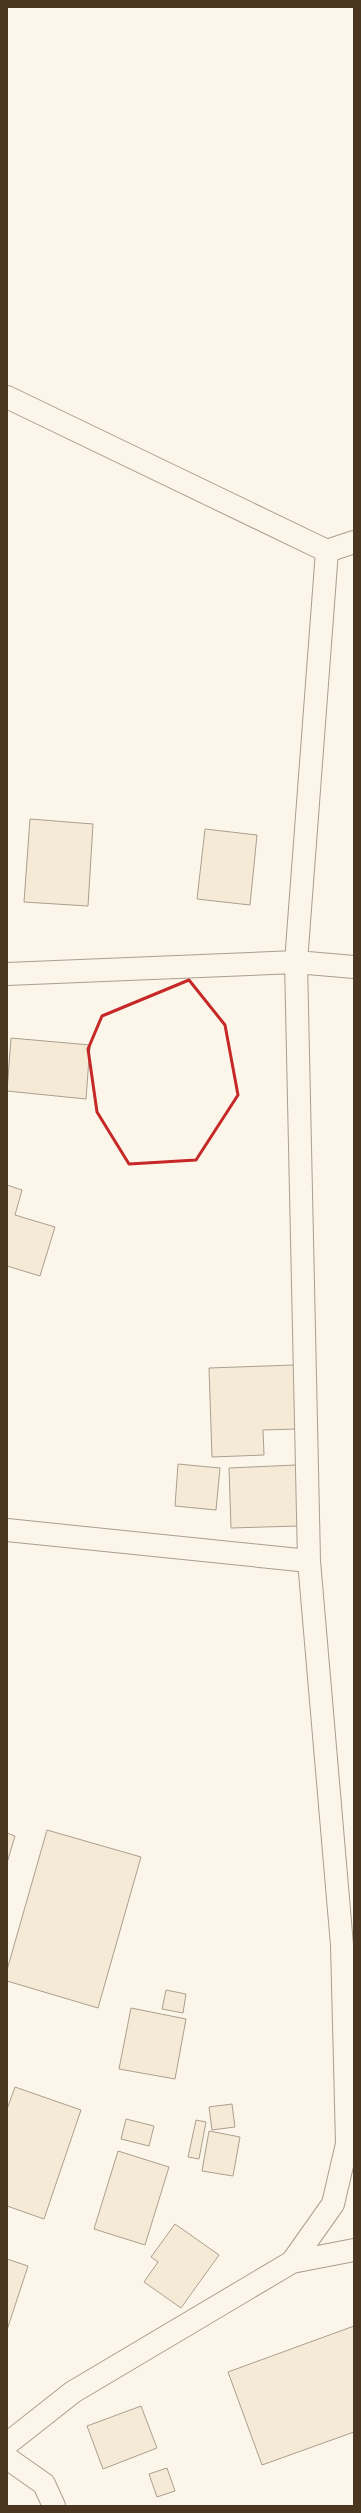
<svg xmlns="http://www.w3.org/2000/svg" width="361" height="2513" font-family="'IBM Plex Serif',serif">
<rect width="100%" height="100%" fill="#fbf6e9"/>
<path fill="#ecdcbc" stroke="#4a3520" d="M 30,819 L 93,824 L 88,906 L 24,902 Z
M 205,829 L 257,835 L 250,905 L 197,899 Z
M 11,1038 L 90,1045 L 86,1099 L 7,1091 Z
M 7,1185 L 22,1190 L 15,1215 L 55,1227 L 40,1276 L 7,1266 Z
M 294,1365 L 297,1429 L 263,1430 L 264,1455 L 212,1457 L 209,1368 Z
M 178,1464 L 220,1468 L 216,1510 L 175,1506 Z
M 296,1465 L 298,1526 L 231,1528 L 229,1468 Z
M 47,1830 L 141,1857 L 98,2008 L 7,1981 L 7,1970 Z
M 7,1833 L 15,1836 L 7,1863 Z
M 166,1990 L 186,1994 L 183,2013 L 162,2009 Z
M 131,2008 L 186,2019 L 175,2079 L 119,2069 Z
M 15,2087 L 81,2110 L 44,2219 L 7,2206 L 7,2109 Z
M 232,2104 L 235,2127 L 212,2130 L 209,2107 Z
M 126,2119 L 154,2126 L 149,2146 L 121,2139 Z
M 196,2120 L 206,2122 L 199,2159 L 188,2157 Z
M 209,2131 L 240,2137 L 233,2176 L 202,2171 Z
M 118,2151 L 169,2167 L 145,2245 L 94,2229 Z
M 175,2224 L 219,2255 L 181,2308 L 144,2282 L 158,2262 L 151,2257 Z
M 7,2259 L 28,2266 L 7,2330 Z
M 354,2326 L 354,2432 L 262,2465 L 228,2372 Z
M 141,2406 L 157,2448 L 103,2469 L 87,2426 Z
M 167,2468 L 175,2491 L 157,2497 L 149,2474 Z"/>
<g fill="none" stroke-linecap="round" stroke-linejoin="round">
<g stroke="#4a3520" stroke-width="24">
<path id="minor" d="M 7,397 L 327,551 L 354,542
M 7,974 L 296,962 L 354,967
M 7,1530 L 309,1561
M 292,2262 L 333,2204 L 347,2144 L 342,1945 L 309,1561 L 296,962 L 327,551
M 7,2444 L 73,2392 L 292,2262 L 354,2250
M 7,2458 L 44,2484 L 54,2506"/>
</g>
<use href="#minor" stroke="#fbf6e9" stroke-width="22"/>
</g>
<path d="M0 0H361V2513H0ZM 189,980 L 225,1025 L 238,1095 L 196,1160 L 129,1164 L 97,1112 L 88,1049 L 102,1016 Z" fill="#fbf6e9" fill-opacity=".55" fill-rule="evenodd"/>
<path fill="none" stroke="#c62828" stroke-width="3" stroke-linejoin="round" d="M 189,980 L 225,1025 L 238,1095 L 196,1160 L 129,1164 L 97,1112 L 88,1049 L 102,1016 Z"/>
<rect width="361" height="2513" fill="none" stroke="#4a3520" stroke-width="16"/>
</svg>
